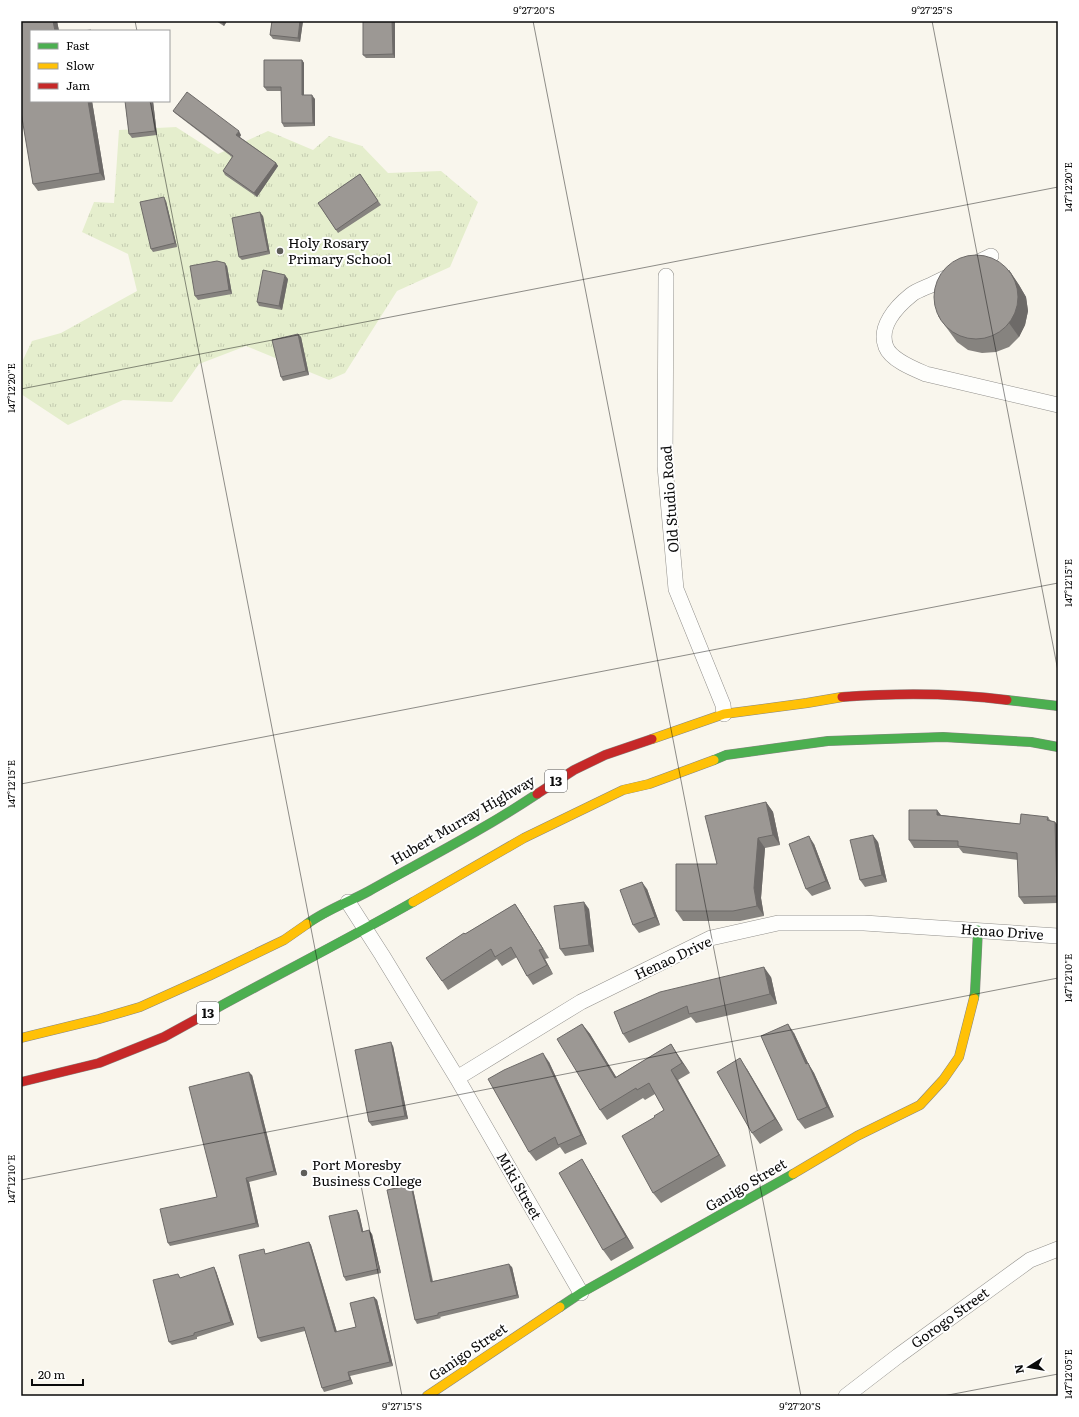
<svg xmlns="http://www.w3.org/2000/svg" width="1079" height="1417" font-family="Literata,serif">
<defs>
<pattern id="grass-tufts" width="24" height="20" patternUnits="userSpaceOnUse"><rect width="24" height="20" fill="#e5eecd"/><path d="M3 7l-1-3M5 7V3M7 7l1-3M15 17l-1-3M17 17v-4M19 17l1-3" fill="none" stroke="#c3cbaf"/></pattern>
</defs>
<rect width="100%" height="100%" fill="#f9f6ed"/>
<path fill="url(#grass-tufts)" d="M 176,127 L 218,154 L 268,131 L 313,150 L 329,136 L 362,146 L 388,173 L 441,171 L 478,202 L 450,267 L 397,291 L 345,373 L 329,380 L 246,346 L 199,364 L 172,402 L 123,400 L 68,425 L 21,394 L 21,364 L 32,341 L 61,333 L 137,291 L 128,254 L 82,232 L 94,202 L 114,203 L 119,130 Z"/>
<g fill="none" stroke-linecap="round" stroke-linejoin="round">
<g stroke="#92908c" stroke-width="16">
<path id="street" d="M 991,256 C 972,265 954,274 935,283 C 928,287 917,290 911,295 C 896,307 878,327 886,347 C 891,360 914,369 926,374 L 1058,405
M 666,276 L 665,466 L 676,589 L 723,705 L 724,714
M 348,902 L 382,955 L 457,1078 L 581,1293
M 457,1078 L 581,1002 L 711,938 L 778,923 L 864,923 L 1058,936
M 846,1396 L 898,1356 L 1030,1260 L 1058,1249"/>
</g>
<g stroke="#888783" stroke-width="10">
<path id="fast" d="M 1007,700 L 1058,706
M 714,760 L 726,755 L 828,741 L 943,737 L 1031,742 L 1058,747
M 307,924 C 326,910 349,902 369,891 C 426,859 483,830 537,794
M 974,998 L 975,992 L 978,930
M 215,1009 C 281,973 348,939 413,902
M 560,1307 L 581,1293 L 793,1174"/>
</g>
<g stroke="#888783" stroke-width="10">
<path id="slow" d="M 652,739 L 724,714 L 807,703 L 842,697
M 413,902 L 524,838 L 623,790 L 649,784 L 714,760
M 21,1038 L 99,1019 L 140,1007 L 209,976 L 284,940 L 307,924
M 793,1174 L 857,1136 L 920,1105 L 943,1080 L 959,1057 L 974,998
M 427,1396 L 560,1307"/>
</g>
<g stroke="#888783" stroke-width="10">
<path id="jam" d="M 842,697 C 897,693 953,693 1007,700
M 537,794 L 574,770 L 605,755 L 652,739
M 21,1082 L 99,1063 L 164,1037 L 215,1009"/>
</g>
<use href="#street" stroke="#fefefc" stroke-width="15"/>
<use href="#fast" stroke="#4caf50" stroke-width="9"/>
<use href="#slow" stroke="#ffc107" stroke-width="9"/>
<use href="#jam" stroke="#c62828" stroke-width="9"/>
</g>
<path fill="#86837f" d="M 21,21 L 57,21 L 59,31 L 31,31 L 31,101 L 92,101 L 105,180 L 38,191 L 33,184 Z
M 216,21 L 227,21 L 224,26 Z
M 272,21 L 303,21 L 300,42 L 273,39 L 270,35 Z
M 363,21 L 395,21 L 395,58 L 366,58 L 363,55 Z
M 302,60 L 304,63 L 304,95 L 315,99 L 315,126 L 284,127 L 282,123 L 281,91 L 267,91 L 264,87 Z
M 125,101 L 153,101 L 157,135 L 132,138 L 129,134 Z
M 173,111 L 241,135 L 240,137 L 276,163 L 278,166 L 257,197 L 225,175 L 223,171 L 232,157 L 176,114 Z
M 360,174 L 381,205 L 338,233 L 318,203 Z
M 166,201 L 177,247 L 153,252 L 151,249 Z
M 263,216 L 270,254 L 242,260 L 239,257 Z
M 227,266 L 232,294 L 198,300 L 195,296 Z
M 1009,270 L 1019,285 L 1026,297 L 1028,311 L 1025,325 L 1019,337 L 1009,347 L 996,352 L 982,353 L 968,350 L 957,342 L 938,316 Z
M 288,279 L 282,310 L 259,306 L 257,302 Z
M 298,334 L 301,337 L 309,375 L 283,381 L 281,377 Z
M 766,802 L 773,812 L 780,845 L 765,848 L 761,898 L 764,916 L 740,921 L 683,921 L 676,911 L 717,864 Z
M 937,810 L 941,815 L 1020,824 L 1048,817 L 1050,820 L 1058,825 L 1058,903 L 1024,904 L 1019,897 L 1018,860 L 963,853 L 959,848 L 914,848 L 909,840 Z
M 878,842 L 887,882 L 865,887 L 860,880 Z
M 814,844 L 831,889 L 812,896 L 806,889 Z
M 647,889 L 660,925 L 639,933 L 633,925 Z
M 515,904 L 521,913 L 549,958 L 545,959 L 553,974 L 533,985 L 527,976 L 517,957 L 502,966 L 497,959 L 448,990 L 442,981 L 465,934 Z
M 589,909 L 594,952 L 565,956 L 560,949 Z
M 771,977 L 777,1004 L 696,1023 L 691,1017 L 629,1043 L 623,1034 L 614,1012 Z
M 582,1024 L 590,1034 L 616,1077 L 671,1044 L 678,1055 L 690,1073 L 678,1080 L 726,1166 L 661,1203 L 653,1193 L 655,1117 L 664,1110 L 655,1094 L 645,1100 L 643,1098 L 607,1120 L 600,1110 Z
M 794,1033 L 808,1063 L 814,1073 L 834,1117 L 805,1129 L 798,1120 Z
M 393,1046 L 408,1119 L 372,1126 L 369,1122 Z
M 549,1062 L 587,1144 L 565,1154 L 560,1147 L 536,1161 L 529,1152 Z
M 747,1069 L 783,1130 L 760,1144 L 752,1133 Z
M 252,1075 L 277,1175 L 249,1182 L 259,1227 L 170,1246 L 168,1243 L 217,1197 Z
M 582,1159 L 589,1171 L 634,1248 L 611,1261 L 603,1250 Z
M 411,1185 L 413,1189 L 433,1281 L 512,1267 L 519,1298 L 440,1317 L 441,1318 L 417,1324 L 415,1320 Z
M 357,1210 L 359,1213 L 363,1231 L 372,1234 L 381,1273 L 346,1281 L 344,1277 Z
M 309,1242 L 311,1245 L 337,1332 L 356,1327 L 374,1297 L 377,1300 L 393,1366 L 350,1376 L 353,1384 L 324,1392 L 322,1388 L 305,1331 L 261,1342 L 258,1338 L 266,1253 L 267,1254 Z
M 216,1271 L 234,1325 L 197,1337 L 197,1339 L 172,1345 L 169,1342 L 181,1278 Z"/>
<path fill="#6d6a68" d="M 53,21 L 57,21 L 59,31 L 55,31 Z
M 222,21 L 227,21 L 224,26 L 222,22 Z
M 300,21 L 303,21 L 300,42 L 298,38 Z
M 392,21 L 395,21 L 395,58 L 393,54 Z
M 302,60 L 304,63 L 304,99 L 302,95 Z
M 312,95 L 315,99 L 315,126 L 313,123 Z
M 88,101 L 92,101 L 105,180 L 100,173 Z
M 151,101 L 153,101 L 157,135 L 155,131 Z
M 239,131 L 241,135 L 239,138 L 236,135 Z
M 276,163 L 278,166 L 257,197 L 254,193 Z
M 164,197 L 166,201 L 177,247 L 175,243 Z
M 260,212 L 263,216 L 270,254 L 268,251 Z
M 225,263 L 227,266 L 232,294 L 229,290 Z
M 1009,270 L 1019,285 L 1026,297 L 1028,311 L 1025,325 L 1019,337 L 1009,323 Z
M 285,275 L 288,279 L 282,310 L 279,306 Z
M 298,334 L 301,337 L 309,375 L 306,371 Z
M 766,802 L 773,812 L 780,845 L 773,835 Z
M 937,810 L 942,817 L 937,815 Z
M 1055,822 L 1058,825 L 1058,897 L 1057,896 Z
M 873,835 L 878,842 L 887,882 L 882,875 Z
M 809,836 L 814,844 L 831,889 L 826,881 Z
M 758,838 L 765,848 L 761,898 L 764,916 L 757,906 L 754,888 Z
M 642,882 L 647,889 L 660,925 L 655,917 Z
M 584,902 L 589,909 L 594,952 L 589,945 Z
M 515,904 L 521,913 L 549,958 L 543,949 Z
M 539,950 L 545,959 L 553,974 L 547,965 Z
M 764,967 L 771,977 L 777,1004 L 770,994 Z
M 582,1024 L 590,1034 L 623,1088 L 615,1078 Z
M 788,1024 L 794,1033 L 808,1063 L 814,1073 L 834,1117 L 827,1107 L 806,1064 Z
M 391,1042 L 393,1046 L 408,1119 L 405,1116 Z
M 671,1044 L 678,1055 L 690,1073 L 682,1063 Z
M 543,1053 L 549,1062 L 587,1144 L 581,1135 Z
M 740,1058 L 747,1069 L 783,1130 L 775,1119 Z
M 671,1070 L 678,1080 L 726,1166 L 719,1155 Z
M 249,1072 L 252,1075 L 277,1175 L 274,1171 Z
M 582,1159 L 589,1171 L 634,1248 L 626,1237 Z
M 246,1178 L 249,1182 L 259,1227 L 256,1223 Z
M 411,1185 L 413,1189 L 433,1285 L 431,1282 Z
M 357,1210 L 359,1213 L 364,1235 L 362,1232 Z
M 369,1230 L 372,1234 L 381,1273 L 379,1269 Z
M 309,1242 L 311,1245 L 338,1336 L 335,1332 Z
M 509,1264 L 512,1267 L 519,1298 L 517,1295 Z
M 214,1267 L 216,1271 L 234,1325 L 231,1322 Z
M 374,1297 L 377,1300 L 393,1366 L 390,1362 Z
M 348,1372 L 350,1376 L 353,1384 L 350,1380 Z"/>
<path fill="#9c9894" stroke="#6d6a68" d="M 21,21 L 53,21 L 55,31 L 31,31 L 31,101 L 88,101 L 100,173 L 33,184 L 21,112 Z
M 272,21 L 300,21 L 298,38 L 270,35 Z
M 363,21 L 392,21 L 393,54 L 363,55 Z
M 91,30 L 91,31 L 83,31 Z
M 264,60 L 302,60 L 302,95 L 312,95 L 313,123 L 282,123 L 281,87 L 264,87 Z
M 187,92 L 239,131 L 236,135 L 276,163 L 254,193 L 223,171 L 233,156 L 173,111 Z
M 125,101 L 151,101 L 155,131 L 129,134 Z
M 360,174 L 378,201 L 336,230 L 318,203 Z
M 164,197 L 175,243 L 151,249 L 140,202 Z
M 260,212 L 268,251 L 239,257 L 232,218 Z
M934 297a42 42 0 1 1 84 0a42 42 0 1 1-84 0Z
M 217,261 L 225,263 L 229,290 L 195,296 L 190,266 Z
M 263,270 L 285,275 L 279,306 L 257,302 Z
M 298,334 L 306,371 L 281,377 L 272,340 Z
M 766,802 L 773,835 L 758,838 L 754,888 L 757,906 L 733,911 L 676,911 L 676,864 L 717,864 L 705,816 Z
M 909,810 L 937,810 L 937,815 L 1020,824 L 1021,814 L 1048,817 L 1047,820 L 1055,822 L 1057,896 L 1019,897 L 1017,853 L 958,846 L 958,841 L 909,840 Z
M 873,835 L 882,875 L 860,880 L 850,840 Z
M 809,836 L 826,881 L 806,889 L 789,844 Z
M 642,882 L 655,917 L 633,925 L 620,890 Z
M 584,902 L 589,945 L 560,949 L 554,906 Z
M 515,904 L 543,949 L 539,950 L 547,965 L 527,976 L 511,947 L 495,957 L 491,949 L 442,981 L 426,958 L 464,933 L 465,934 Z
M 764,967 L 770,994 L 689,1014 L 687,1006 L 623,1034 L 614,1012 L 660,992 Z
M 582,1024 L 615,1078 L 671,1044 L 682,1063 L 671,1070 L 719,1155 L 653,1193 L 622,1136 L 655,1117 L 654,1116 L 664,1110 L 649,1083 L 637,1090 L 636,1088 L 600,1110 L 557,1039 Z
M 788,1024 L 806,1064 L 808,1063 L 827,1107 L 798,1120 L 761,1036 Z
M 391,1042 L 405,1116 L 369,1122 L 355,1050 Z
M 543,1053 L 581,1135 L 558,1145 L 555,1137 L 529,1152 L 488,1079 L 504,1070 Z
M 740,1058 L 775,1119 L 752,1133 L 717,1072 Z
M 249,1072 L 274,1171 L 246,1178 L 256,1223 L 168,1243 L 160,1209 L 217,1197 L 189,1087 Z
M 582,1159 L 626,1237 L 603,1250 L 559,1173 Z
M 411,1185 L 431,1282 L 509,1264 L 517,1295 L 438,1313 L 438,1315 L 415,1320 L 387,1190 Z
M 357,1210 L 362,1232 L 369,1230 L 379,1269 L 344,1277 L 329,1216 Z
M 309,1242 L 335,1332 L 356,1327 L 350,1303 L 374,1297 L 390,1362 L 348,1372 L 350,1380 L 322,1388 L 304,1327 L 258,1338 L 239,1255 L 264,1249 L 265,1254 Z
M 214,1267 L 231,1322 L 194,1333 L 194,1335 L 169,1342 L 153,1280 L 178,1274 L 180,1278 Z"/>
<path fill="none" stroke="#0a0a0a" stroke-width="1" stroke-opacity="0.45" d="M 135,21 L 137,31M 533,21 L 801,1396M 932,21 L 1058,671M 150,101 L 402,1396M 21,389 L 1058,187M 21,784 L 1058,583M 21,1180 L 1058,978M 943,1396 L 1058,1374"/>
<g fill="#5e5d59" stroke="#fff" stroke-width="1.5">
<circle cx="280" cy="251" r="4"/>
<circle cx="304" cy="1173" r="4"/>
</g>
<g text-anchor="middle" stroke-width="4" stroke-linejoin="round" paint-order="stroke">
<g fill="#fff" stroke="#545454" stroke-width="1">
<rect x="545" y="770" width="22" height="22" rx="3"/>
<rect x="197" y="1002" width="22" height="22" rx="3"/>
</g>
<g font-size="13" font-weight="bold" fill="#0a0a0a">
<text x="556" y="786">13</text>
<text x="208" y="1018">13</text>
</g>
<g font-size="14" fill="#0a0a0a" stroke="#fff" text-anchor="start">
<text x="288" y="248">Holy Rosary<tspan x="288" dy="16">Primary School</tspan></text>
<text x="312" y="1170">Port Moresby<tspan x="312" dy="16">Business College</tspan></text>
</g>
<g font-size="14" fill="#0a0a0a" stroke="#fff">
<text transform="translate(670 499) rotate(-94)" y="5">Old Studio Road</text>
<text transform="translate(463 820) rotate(-30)" y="5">Hubert Murray Highway</text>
<text transform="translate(1002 932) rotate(4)" y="5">Henao Drive</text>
<text transform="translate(673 958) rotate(-25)" y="5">Henao Drive</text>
<text transform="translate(746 1185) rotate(-30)" y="5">Ganigo Street</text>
<text transform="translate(519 1186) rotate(60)" y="5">Miki Street</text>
<text transform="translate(950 1318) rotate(-36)" y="5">Gorogo Street</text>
<text transform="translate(468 1352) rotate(-34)" y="5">Ganigo Street</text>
</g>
</g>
<rect width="1079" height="1417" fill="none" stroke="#ffffff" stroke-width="44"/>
<rect x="30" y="30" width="140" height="72" fill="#ffffff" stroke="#9d9d9d"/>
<rect x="38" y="43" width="20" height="6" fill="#4caf50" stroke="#9d9d9d"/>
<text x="66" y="50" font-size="12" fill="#0a0a0a">Fast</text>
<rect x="38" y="63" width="20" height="6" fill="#ffc107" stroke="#9d9d9d"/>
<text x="66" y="70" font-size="12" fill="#0a0a0a">Slow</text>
<rect x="38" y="83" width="20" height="6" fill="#c62828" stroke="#9d9d9d"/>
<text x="66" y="90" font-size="12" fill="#0a0a0a">Jam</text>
<g transform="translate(1029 1367) rotate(259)" stroke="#ffffff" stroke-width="3" paint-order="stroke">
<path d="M0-3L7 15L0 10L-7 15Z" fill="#0a0a0a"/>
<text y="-6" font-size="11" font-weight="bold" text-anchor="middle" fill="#0a0a0a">N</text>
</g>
<path d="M32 1379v6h51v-6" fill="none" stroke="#0a0a0a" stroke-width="2"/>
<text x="38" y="1379" font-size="12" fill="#0a0a0a" stroke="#ffffff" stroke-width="3" paint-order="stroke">20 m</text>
<rect x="22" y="22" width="1035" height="1373" fill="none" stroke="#0a0a0a" stroke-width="1.5"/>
<g font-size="10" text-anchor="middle" fill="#0a0a0a">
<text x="534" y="14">9°27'20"S</text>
<text x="932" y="14">9°27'25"S</text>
<text transform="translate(1068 187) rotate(-90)" y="4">147°12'20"E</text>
<text transform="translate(11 388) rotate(-90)" y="4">147°12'20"E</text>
<text transform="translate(1068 583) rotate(-90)" y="4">147°12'15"E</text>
<text transform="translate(11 784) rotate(-90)" y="4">147°12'15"E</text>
<text transform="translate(1068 978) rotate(-90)" y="4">147°12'10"E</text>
<text transform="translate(11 1179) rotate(-90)" y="4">147°12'10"E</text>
<text transform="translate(1068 1374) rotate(-90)" y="4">147°12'05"E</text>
<text x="402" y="1410">9°27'15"S</text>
<text x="800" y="1410">9°27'20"S</text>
</g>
</svg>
